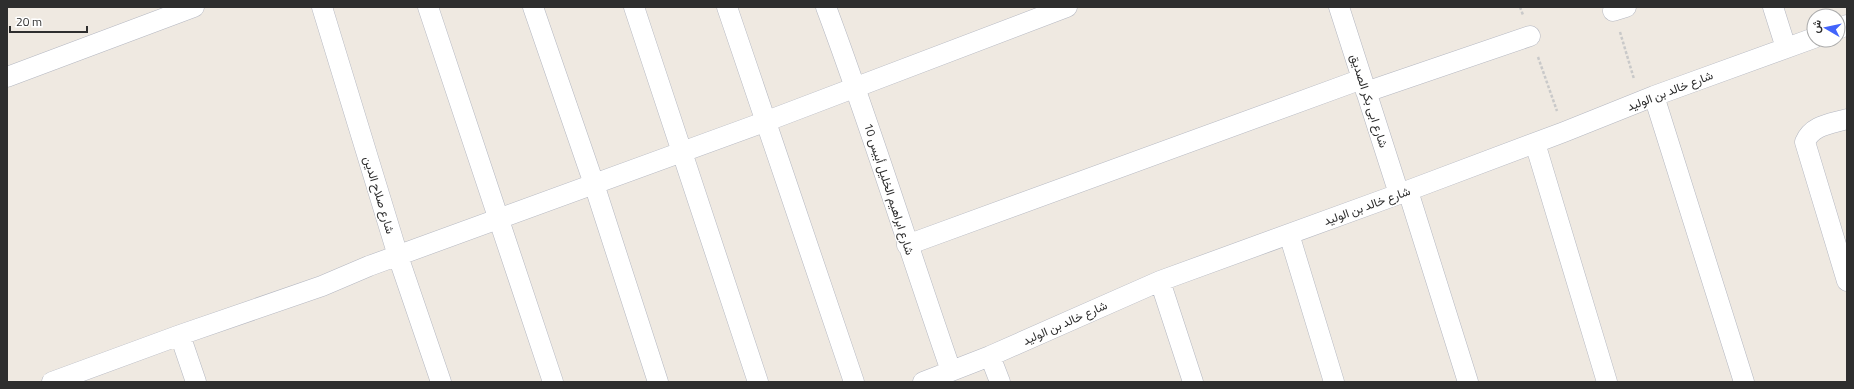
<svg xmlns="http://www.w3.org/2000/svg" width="1854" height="389" font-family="'Titillium Web',Vazirmatn,sans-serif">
<rect width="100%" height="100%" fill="#efe9e1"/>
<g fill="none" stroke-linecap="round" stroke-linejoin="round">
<g stroke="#b4b7c1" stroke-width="21">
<path id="street" d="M 322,7 L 398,256 L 441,382
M 428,7 L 553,382
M 533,7 L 594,184 L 658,382
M 634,7 L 758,382
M 727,7 L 854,382
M 826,7 C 871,127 909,250 951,371
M 1339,7 L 1399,194
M 1773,7 L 1786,48
M 1613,11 L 1626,7
M 1838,29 L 1847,25
M 7,77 L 194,7
M 1366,92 L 1530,36
M 1654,96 L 1744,382
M 1847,119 C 1830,124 1812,125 1805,142 L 1847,281
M 1535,143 L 1607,382
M 1408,191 L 1468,382
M 1289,234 L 1334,382
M 907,245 L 1362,79
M 1160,281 L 1193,382
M 180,335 L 196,382
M 990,356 L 1000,382
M 52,382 L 180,335 L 322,286 L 369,266 L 767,121 L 1067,7
M 923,382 L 990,356 L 1160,281 L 1399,194 L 1564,132 L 1654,96 L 1814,38"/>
</g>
<path stroke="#c9c9c9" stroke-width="2.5" stroke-dasharray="3 2" stroke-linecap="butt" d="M 1520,7 L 1523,15
M 1620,32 L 1634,79
M 1538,57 L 1557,111"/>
<use href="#street" stroke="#fff" stroke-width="20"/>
</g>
<g text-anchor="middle" stroke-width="3" stroke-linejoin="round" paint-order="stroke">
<g font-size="12" fill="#2e2e2e" stroke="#fff">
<text transform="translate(1670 91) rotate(-21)" y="4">شارع خالد بن الوليد</text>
<text transform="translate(1369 101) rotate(72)" y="4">شارع ابى بكر الصديق</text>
<text transform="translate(889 189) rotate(72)" y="4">شارع ابراهيم الخليل أبيس 10</text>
<text transform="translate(379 195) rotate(73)" y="4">شارع صلاح الدين</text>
<text transform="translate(1367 206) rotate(-20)" y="4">شارع خالد بن الوليد</text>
<text transform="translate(1065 323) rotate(-24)" y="4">شارع خالد بن الوليد</text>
</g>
</g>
<rect width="1854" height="389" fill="none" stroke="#2e2e2e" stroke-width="16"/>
<g transform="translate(1826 28) rotate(279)"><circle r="19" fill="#ffffff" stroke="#ababab"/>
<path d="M0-3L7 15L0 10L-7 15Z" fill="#4264fb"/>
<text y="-6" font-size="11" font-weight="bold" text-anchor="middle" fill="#2e2e2e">ش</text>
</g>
<path d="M10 26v6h77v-6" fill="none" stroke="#2e2e2e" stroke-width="2"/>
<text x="16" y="26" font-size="12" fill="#2e2e2e" stroke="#ffffff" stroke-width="3" paint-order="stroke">20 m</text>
</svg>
